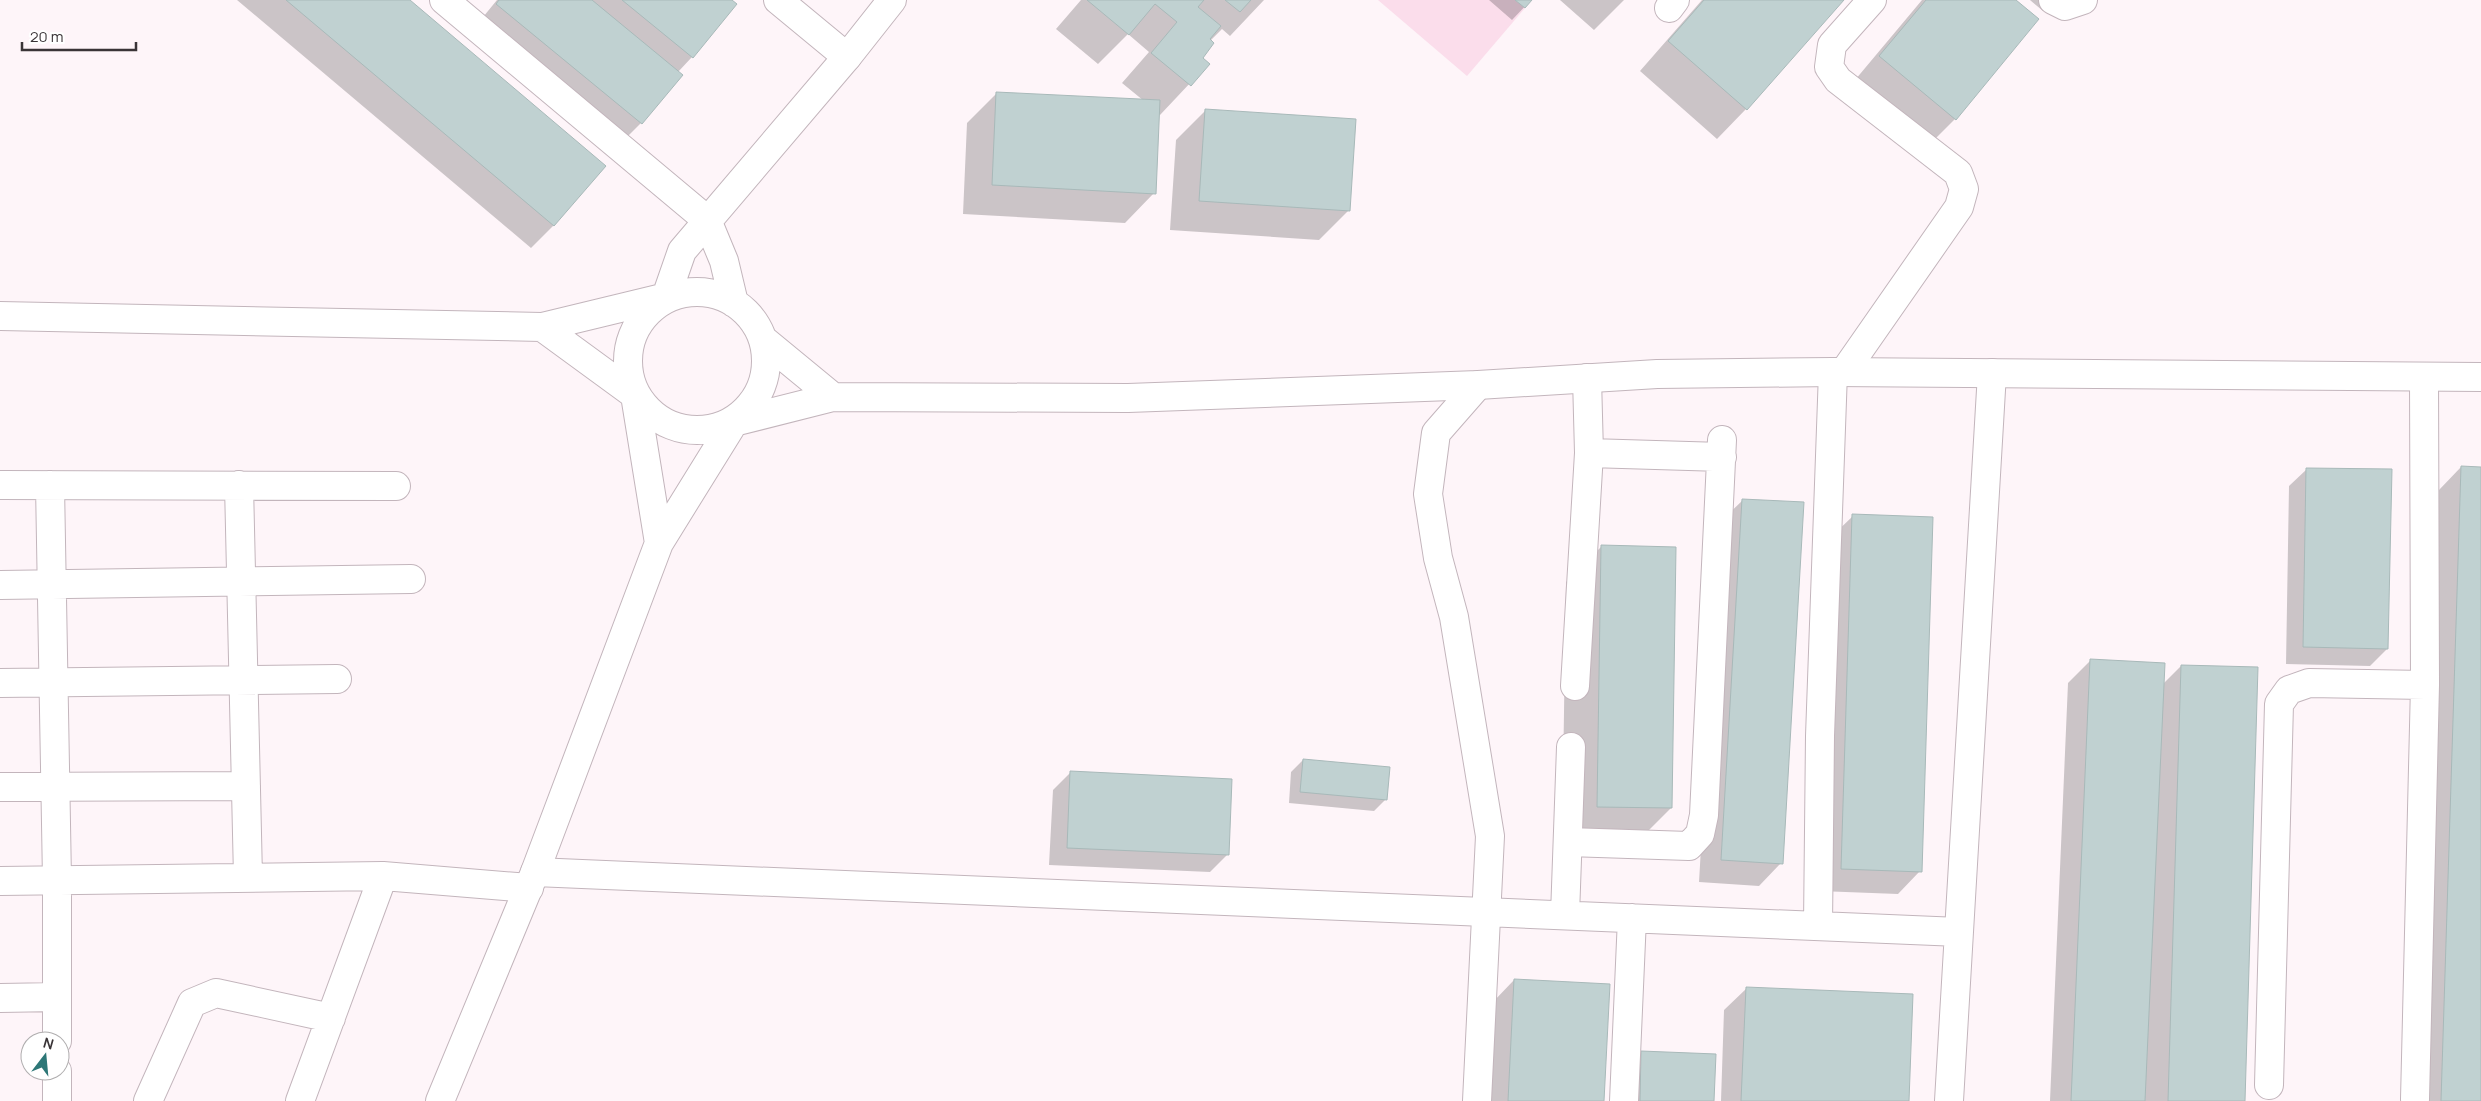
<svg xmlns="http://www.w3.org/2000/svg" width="2481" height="1101" font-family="Manrope,sans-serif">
<rect width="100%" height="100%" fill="#fef5f9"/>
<path fill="#fbddeb" d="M 1378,0 L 1515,0 L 1525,8 L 1467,76 Z"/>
<path fill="#0003" d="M 237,0 L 408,0 L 604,166 L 553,226 L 531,248 Z
M 497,0 L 730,0 L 692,57 L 678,72 L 641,123 L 624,140 L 479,22 Z
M 1081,0 L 1264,0 L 1230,36 L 1222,29 L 1210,41 L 1201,58 L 1208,64 L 1160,115 L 1158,113 L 1154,193 L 1125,223 L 963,214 L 967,123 L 996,94 L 1144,101 L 1122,83 L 1149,52 L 1128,34 L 1098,64 L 1056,29 Z
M 1489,0 L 1531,0 L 1512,20 Z
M 1560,0 L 1624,0 L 1594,30 Z
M 1702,0 L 1842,0 L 1746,109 L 1717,139 L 1640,71 Z
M 1922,0 L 2014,0 L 1955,119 L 1926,148 L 1850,86 Z
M 2030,0 L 2054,0 L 2043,11 Z
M 1206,110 L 1349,210 L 1319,240 L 1170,230 L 1176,140 Z
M 2461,467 L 2481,468 L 2481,1101 L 2420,1101 L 2439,490 Z
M 2307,469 L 2387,649 L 2370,666 L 2286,664 L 2289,486 Z
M 1743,500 L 1781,863 L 1759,886 L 1699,882 L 1720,522 Z
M 1853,516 L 1920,871 L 1898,894 L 1819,891 L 1830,538 Z
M 1601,547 L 1671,808 L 1636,843 L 1562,842 L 1566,582 Z
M 2091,660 L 2162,685 L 2181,666 L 2244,1101 L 2050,1101 L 2068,683 Z
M 1303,760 L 1386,799 L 1374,811 L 1289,803 L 1291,772 Z
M 1070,773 L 1227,855 L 1210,872 L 1049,865 L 1053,790 Z
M 1514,980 L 1603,1101 L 1487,1101 L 1492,1003 Z
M 1747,988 L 1908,1101 L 1721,1101 L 1724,1010 Z
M 1642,1052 L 1713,1101 L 1623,1101 L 1624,1070 Z"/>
<path fill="#c0d1d1" stroke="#a8b9b9" d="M 286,0 L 410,0 L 606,166 L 554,226 Z
M 499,0 L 592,0 L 683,75 L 642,124 L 496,4 Z
M 622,0 L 732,0 L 737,4 L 693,58 Z
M 1087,0 L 1204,0 L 1198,7 L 1221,26 L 1210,39 L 1214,43 L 1203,58 L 1210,64 L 1191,86 L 1151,53 L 1177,22 L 1155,4 L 1129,35 Z
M 1225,0 L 1251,0 L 1240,12 Z
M 1515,0 L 1532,0 L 1525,8 Z
M 1704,0 L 1844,0 L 1747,110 L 1668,41 Z
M 1926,0 L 2016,0 L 2039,19 L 1956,120 L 1879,56 Z
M 996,92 L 1160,100 L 1156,194 L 992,185 Z
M 1205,109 L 1356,119 L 1350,211 L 1199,201 Z
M 2461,466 L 2481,467 L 2481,1101 L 2441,1101 Z
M 2306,468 L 2392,469 L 2388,649 L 2303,647 Z
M 1742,499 L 1804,502 L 1783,864 L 1721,860 Z
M 1852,514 L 1933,517 L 1922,872 L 1841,869 Z
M 1601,545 L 1676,547 L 1672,808 L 1597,807 Z
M 2090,659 L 2165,663 L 2145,1101 L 2071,1101 Z
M 2181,665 L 2258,667 L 2245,1101 L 2168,1101 Z
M 1303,759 L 1390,767 L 1387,800 L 1300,792 Z
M 1070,771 L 1232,779 L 1229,855 L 1067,848 Z
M 1514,979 L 1610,984 L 1604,1101 L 1508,1101 Z
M 1746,987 L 1913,994 L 1909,1101 L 1741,1101 Z
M 1641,1051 L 1716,1054 L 1714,1101 L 1640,1101 Z"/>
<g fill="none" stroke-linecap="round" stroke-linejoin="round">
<g stroke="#c3b5bc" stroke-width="30">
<path id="street" d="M 444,0 L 707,220
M 778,0 L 847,57
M 2053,0 L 2065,6 L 2083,0
M 1669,8 L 1675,0
M 1844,372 L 1959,207 L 1964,189 L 1958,173 L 1838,80 L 1829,67 L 1832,45 L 1872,0
M 1589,453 L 1722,457
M 0,485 L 396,486
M 50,485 L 57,880 L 57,1041
M 239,485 L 248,877
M 0,585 L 411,579
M 0,683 L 337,679
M 1575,686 L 1589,453 L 1587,378
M 0,787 L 246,786
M 1568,842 L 1689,846 L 1700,834 L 1704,815 L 1722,440
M 535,872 L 1959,932
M 0,881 L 383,876 L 529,888
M 1565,915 L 1571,747
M 1818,926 L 1820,736 L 1833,372
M 0,998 L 57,997
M 2269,1085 L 2279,704 L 2289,690 L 2309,683 L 2425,685
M 2415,1099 L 2425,685 L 2424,378
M 57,1101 L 57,1071
M 148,1101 L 192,1003 L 216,993 L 331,1018
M 300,1101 L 383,876
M 1477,1101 L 1490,836 L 1454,617 L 1438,558 L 1428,494 L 1436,433 L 1478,385
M 1624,1101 L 1632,918
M 1949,1101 L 1992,373"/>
</g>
<g stroke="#c3b5bc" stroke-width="30">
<path id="secondary" d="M 892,0 L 847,57 L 682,251 L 666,297 L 542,327 L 635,395 L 659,543 L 734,422 L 833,397 L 1128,398 L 1478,385 L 1657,374 L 1833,372 L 2481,377
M 707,220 L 724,261 L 734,303
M628 361a69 69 0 1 1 138 0a69 69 0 1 1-138 0Z
M 0,316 L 542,327
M 765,341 L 833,397
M 440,1101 L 535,872 L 659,543"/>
</g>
<use href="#street" stroke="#fff" stroke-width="28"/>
<use href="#secondary" stroke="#fff" stroke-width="28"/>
</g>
<g transform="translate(45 1056) rotate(16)"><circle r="24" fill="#ffffff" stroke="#b0aeaf"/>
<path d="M0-4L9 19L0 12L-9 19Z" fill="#2d7777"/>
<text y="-8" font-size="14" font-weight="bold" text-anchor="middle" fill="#3a3437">N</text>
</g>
<path d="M22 42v8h114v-8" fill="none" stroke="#3a3437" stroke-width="2.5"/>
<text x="30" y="42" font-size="15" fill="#3a3437" stroke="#ffffff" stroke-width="4" paint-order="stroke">20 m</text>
</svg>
